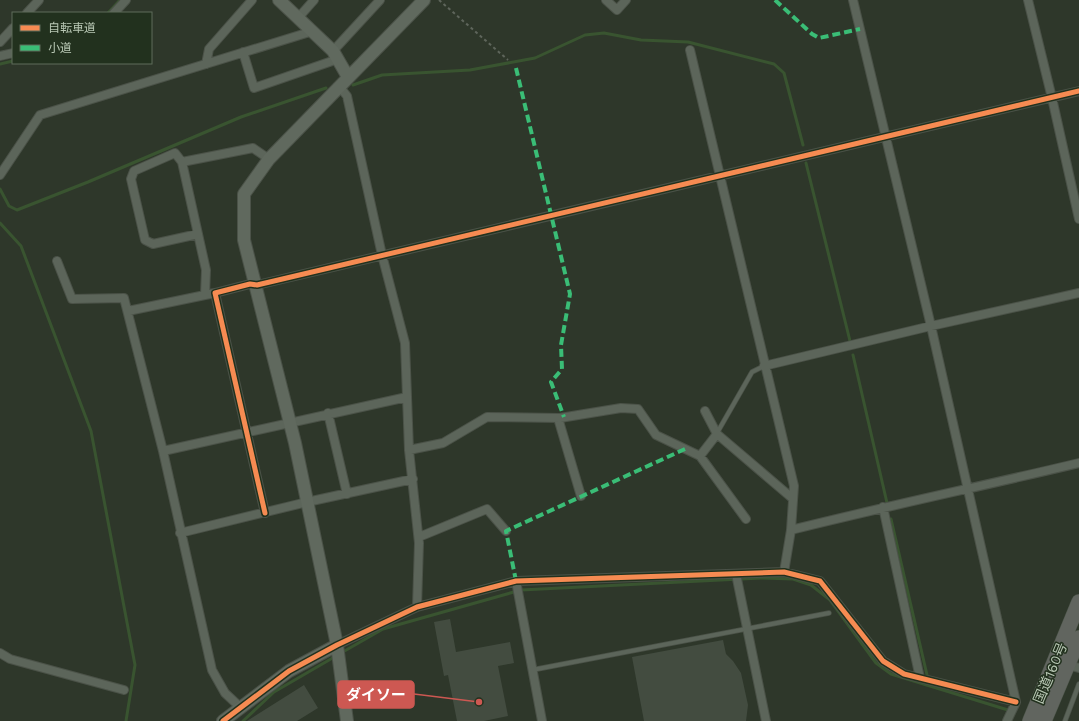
<svg xmlns="http://www.w3.org/2000/svg" width="1079" height="721" font-family="'Work Sans','Noto Sans JP',sans-serif">
<rect width="100%" height="100%" fill="#2e372a"/>
<g fill="none" stroke-linecap="round" stroke-linejoin="round">
<path stroke="#395430" stroke-width="3" d="M 108,13 L 120,0
M 0,64 L 13,61
M 353,85 L 382,75 L 470,70 L 535,58 L 585,35 L 604,33 L 641,40 L 688,42 L 774,64 L 784,73 L 803,145
M 806,163 L 850,341
M 0,189 L 9,206 L 17,210 L 88,182 L 241,117 L 326,88
M 0,223 L 21,246 L 91,431 L 135,665 L 126,721
M 853,355 L 887,503
M 891,519 L 927,675
M 341,653 L 383,629 L 521,590 L 761,578 L 793,579 L 811,585 L 830,600 L 876,663 L 891,674 L 1008,710
M 243,721 L 274,692 L 336,656"/>
</g>
<path fill="#434c40" d="M 450,619 L 456,652 L 510,642 L 514,663 L 498,666 L 508,716 L 484,721 L 457,721 L 448,675 L 444,676 L 434,622 Z
M 723,640 L 726,654 L 733,661 L 741,673 L 748,705 L 746,721 L 644,721 L 632,657 Z
M 304,685 L 318,708 L 297,721 L 247,721 Z"/>
<g fill="none" stroke-linecap="round" stroke-linejoin="round">
<g stroke="#4b5248" stroke-width="5.5">
<path id="lane" d="M 717,433 L 752,372 L 764,366
M 532,670 L 829,613
M 1065,721 L 1079,684"/>
</g>
<g stroke="#4b5248" stroke-width="10">
<path id="street" d="M 606,0 L 617,10 L 626,0
M 853,0 L 931,326 L 1016,702 L 1007,721
M 1028,0 L 1052,98 L 1079,219
M 27,13 L 39,0
M 114,13 L 126,0
M 298,18 L 314,0
M 0,42 L 13,28
M 690,50 L 794,486 L 791,530 L 784,572
M 333,51 L 380,0
M 243,52 L 254,88 L 338,59
M 0,56 L 13,53
M 206,64 L 209,49 L 252,0
M 339,86 L 347,96 L 382,255 L 405,343 L 409,450 L 419,543 L 417,607
M 182,162 L 175,153 L 134,171 L 131,179 L 145,240 L 153,244 L 198,234
M 0,175 L 40,115 L 313,31
M 57,261 L 72,299 L 124,298 L 163,451
M 215,293 L 205,295 L 206,270 L 182,162 L 253,148 L 269,159
M 128,311 L 205,295
M 764,366 L 931,326 L 1079,293
M 705,411 L 717,434 L 792,498
M 328,413 L 347,494
M 558,418 L 581,496
M 409,450 L 443,443 L 487,417 L 560,418 L 621,408 L 638,409 L 656,435 L 700,456 L 717,434
M 700,456 L 746,519
M 883,507 L 920,678
M 265,513 L 215,293 L 250,284 L 257,285 L 1079,91
M 791,530 C 887,506 983,486 1079,463
M 180,533 L 307,502 L 413,479
M 419,537 L 487,509 L 506,531
M 736,574 L 766,721
M 516,581 L 542,721
M 337,645 L 417,607 L 516,581 L 784,572 L 820,581 L 883,661 L 904,674 L 1016,702
M 0,653 L 10,659 L 124,690
M 1068,665 L 1079,668
M 240,707 L 225,693 L 212,670 L 163,451 L 407,397"/>
</g>
<g stroke="#4b5248" stroke-width="14">
<path id="secondary" d="M 279,0 L 333,51 L 348,77
M 223,721 L 289,671 L 337,645
M 347,721 L 337,645 L 295,443 L 244,240 L 244,194 L 269,159 L 424,0"/>
</g>
<g stroke="#4a5347" stroke-width="16">
<path id="highway" d="M 1030,721 L 1079,602
M 1044,721 L 1079,638"/>
</g>
<path stroke="#5e655b" stroke-width="2" stroke-dasharray="3 3" stroke-linecap="butt" d="M 439,0 L 508,60"/>
<use href="#lane" stroke="#5c655a" stroke-width="4"/>
<use href="#street" stroke="#5c655a" stroke-width="8"/>
<use href="#secondary" stroke="#60695e" stroke-width="12"/>
<use href="#highway" stroke="#61655f" stroke-width="15"/>
<path stroke="#3abd76" stroke-width="4" stroke-dasharray="8 4" stroke-linecap="butt" d="M 775,0 L 812,34 L 819,38 L 860,29
M 516,68 L 570,294 L 561,345 L 562,369 L 551,382 L 564,417
M 516,581 L 506,531 L 685,449"/>
<g stroke="#22311e" stroke-width="8">
<path id="cycleway" d="M 265,513 L 215,293 L 250,284 L 257,285 L 1079,91
M 223,721 L 289,671 L 337,645 L 417,607 L 516,581 L 784,572 L 820,581 L 883,661 L 904,674 L 1016,702"/>
</g>
<use href="#cycleway" stroke="#f68b52" stroke-width="5"/>
</g>
<g text-anchor="middle" stroke-width="3" stroke-linejoin="round" paint-order="stroke">
<g font-size="14" fill="#b8c7b4" stroke="#22311e">
<text transform="translate(1050 673) rotate(-67)" y="5">国道160号</text>
</g>
</g>
<path fill="none" stroke="#cd5852" stroke-width="1.5" d="M479 702L414 694"/>
<circle fill="#cd5852" stroke="#22311e" stroke-width="1.5" cx="479" cy="702" r="4"/>
<rect fill="#cd5852" stroke="#cd5852" stroke-width="1.5" x="338" y="681" width="76" height="27" rx="4"/>
<g font-size="15" text-anchor="middle" font-weight="bold" fill="#fff">
<text x="376" y="700">ダイソー</text>
</g>
<rect x="12" y="12" width="140" height="52" fill="#22311e" stroke="#5e6d5a"/>
<rect x="20" y="25" width="20" height="6" fill="#f68b52" stroke="#5e6d5a"/>
<text x="48" y="32" font-size="12" fill="#b8c7b4">自転車道</text>
<rect x="20" y="45" width="20" height="6" fill="#3abd76" stroke="#5e6d5a"/>
<text x="48" y="52" font-size="12" fill="#b8c7b4">小道</text>
</svg>
